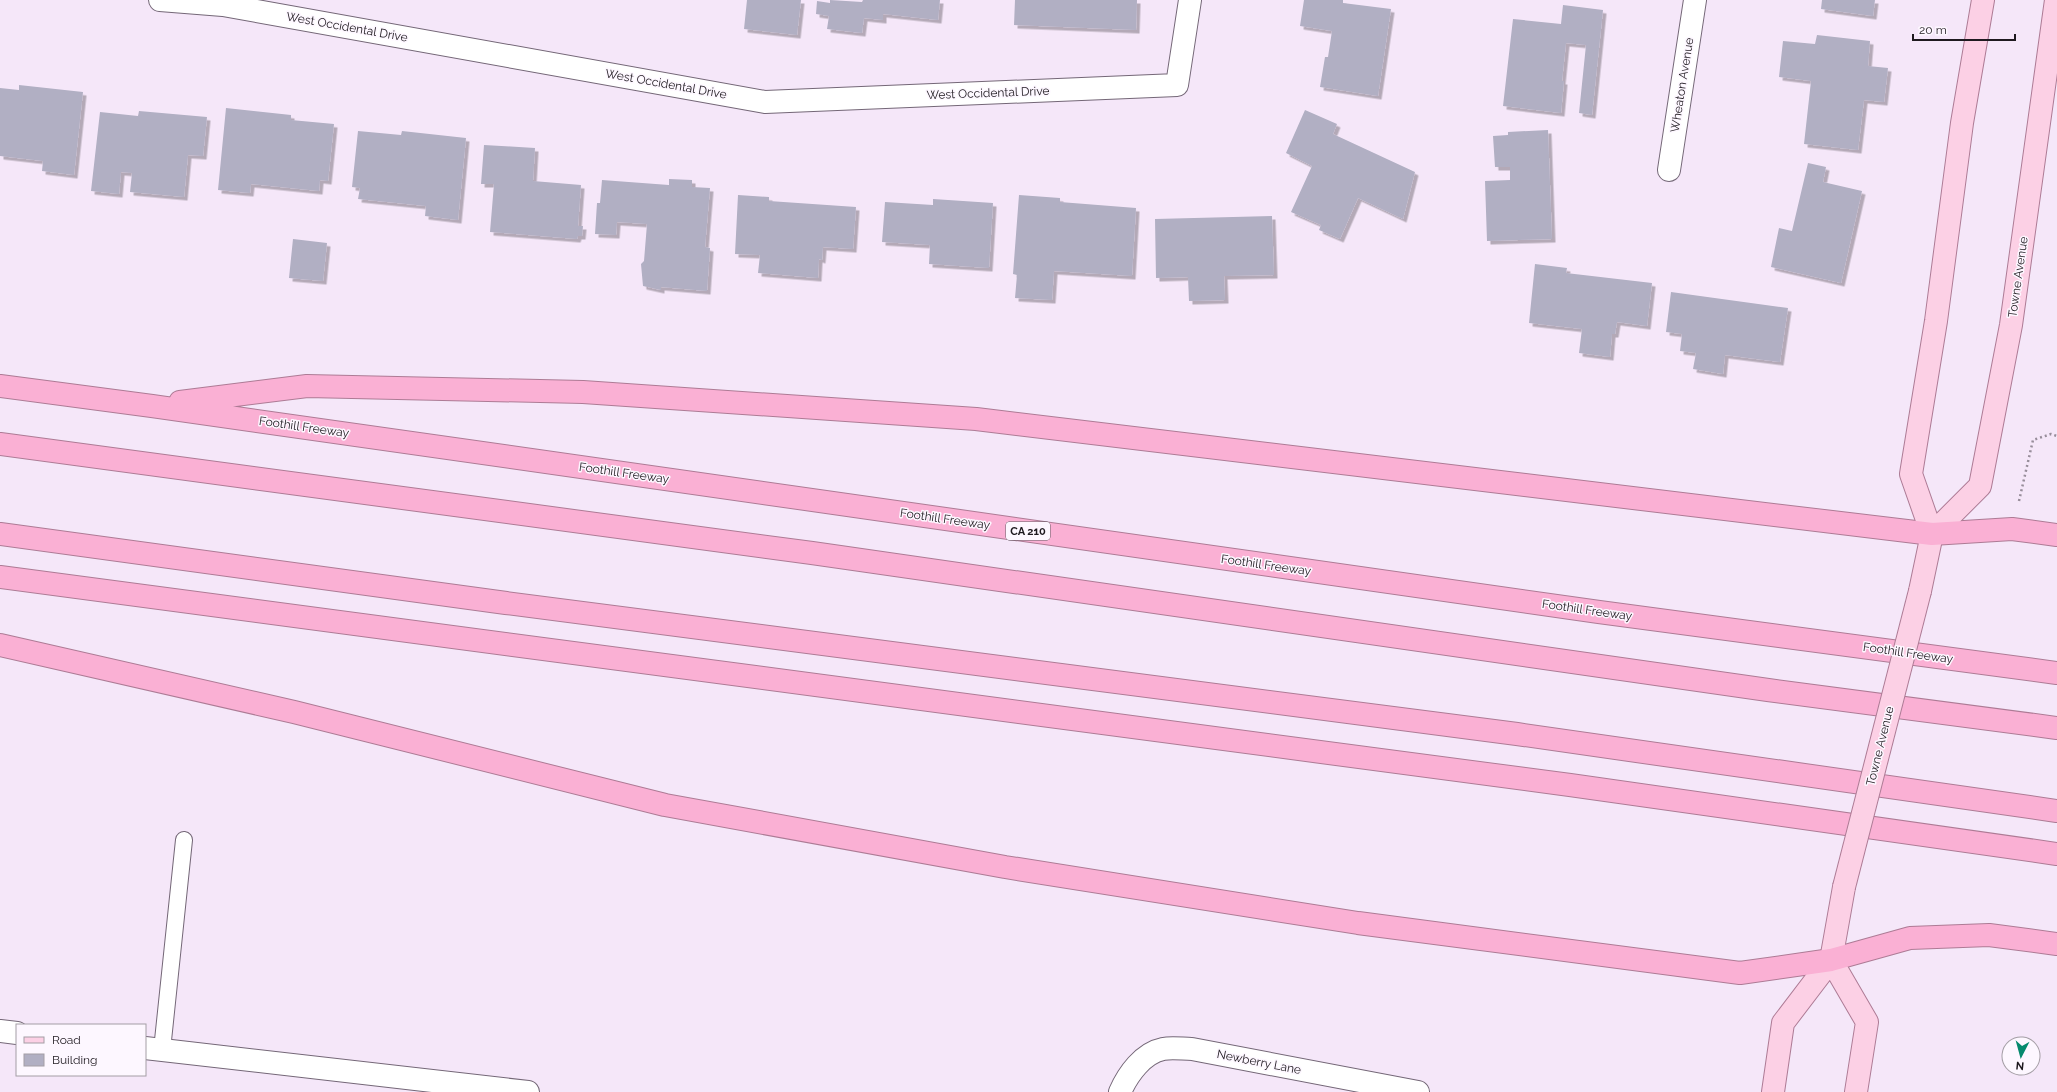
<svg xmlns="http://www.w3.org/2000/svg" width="2057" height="1092" font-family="Raleway,sans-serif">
<defs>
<filter id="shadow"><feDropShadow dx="3.5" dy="3.5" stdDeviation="0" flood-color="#0004"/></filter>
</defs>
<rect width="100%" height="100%" fill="#f5e7f9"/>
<path fill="#b1afc3" filter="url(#shadow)" d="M 747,0 L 801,0 L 797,35 L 744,29 Z
M 830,0 L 862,2 L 863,0 L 940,0 L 938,20 L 883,14 L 883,20 L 864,18 L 862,33 L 827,29 L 829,16 L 816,14 L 817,1 L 830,3 Z
M 1015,0 L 1137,0 L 1136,30 L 1014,25 Z
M 1304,0 L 1343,0 L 1343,3 L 1391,9 L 1378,96 L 1320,87 L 1325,57 L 1328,57 L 1332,31 L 1300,26 Z
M 1822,0 L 1875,0 L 1873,16 L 1821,9 Z
M 1563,5 L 1603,10 L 1592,115 L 1579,113 L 1586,45 L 1566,43 L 1562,81 L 1564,81 L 1561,113 L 1503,106 L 1513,19 L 1561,24 Z
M 1817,35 L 1870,41 L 1868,66 L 1888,68 L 1884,102 L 1864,100 L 1858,150 L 1804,144 L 1811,81 L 1779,77 L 1783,41 L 1815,44 Z
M 19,85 L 83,92 L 74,175 L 42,171 L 43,161 L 0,156 L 0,88 L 19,90 Z
M 226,108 L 291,115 L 291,120 L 334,124 L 328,181 L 320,180 L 319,191 L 251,184 L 250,193 L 218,190 Z
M 1305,110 L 1337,124 L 1333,134 L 1415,172 L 1403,219 L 1358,198 L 1340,239 L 1319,230 L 1321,225 L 1291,212 L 1312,166 L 1286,153 Z
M 139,111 L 207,117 L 203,156 L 188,155 L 184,197 L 130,192 L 132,173 L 121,172 L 119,194 L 91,191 L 100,112 L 138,116 Z
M 1548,130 L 1552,239 L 1487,241 L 1485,181 L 1510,180 L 1510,167 L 1495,167 L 1493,136 L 1508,135 L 1508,132 Z
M 358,131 L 401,135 L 402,131 L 466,138 L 458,220 L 425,216 L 426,206 L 358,199 L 360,188 L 352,187 Z
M 484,145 L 535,148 L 533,181 L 581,185 L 578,226 L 583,226 L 582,236 L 578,236 L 577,239 L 490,232 L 494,184 L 481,184 Z
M 1808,163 L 1826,167 L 1823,182 L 1862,191 L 1841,283 L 1771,267 L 1779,228 L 1792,231 Z
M 669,179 L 692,180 L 692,187 L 710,188 L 705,247 L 710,248 L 707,291 L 661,287 L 661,290 L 643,286 L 641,264 L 644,261 L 647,224 L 617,222 L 616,235 L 595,234 L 597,203 L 600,203 L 602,180 L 669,185 Z
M 738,195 L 769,197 L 769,201 L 856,207 L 853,249 L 823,247 L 822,260 L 819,259 L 818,278 L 758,273 L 760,255 L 735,254 Z
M 1019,195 L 1060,198 L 1060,202 L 1136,208 L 1132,276 L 1054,271 L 1052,300 L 1015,298 L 1017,275 L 1013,274 Z
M 933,199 L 993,203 L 989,268 L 929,264 L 930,245 L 882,242 L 885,202 L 933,205 Z
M 1272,216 L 1274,275 L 1224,276 L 1225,300 L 1189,301 L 1188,277 L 1156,278 L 1155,219 Z
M 293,239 L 327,243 L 323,281 L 289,278 Z
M 1535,264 L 1567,268 L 1566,273 L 1652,283 L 1647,326 L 1617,322 L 1615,334 L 1612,334 L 1610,357 L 1579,353 L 1582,329 L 1529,323 Z
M 1671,292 L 1788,308 L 1780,362 L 1725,355 L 1723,374 L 1693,369 L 1696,353 L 1680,351 L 1682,334 L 1666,332 Z"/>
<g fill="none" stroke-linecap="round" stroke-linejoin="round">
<g stroke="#746777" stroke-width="18">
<path id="service" d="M 162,1050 L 184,840"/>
</g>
<g stroke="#746777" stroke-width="24">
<path id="minor" d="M 160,0 L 223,5 L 765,102 L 1177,85 L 1190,0
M 1669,170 L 1695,0
M 0,1031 L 17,1033
M 145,1048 L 528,1092
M 1120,1092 C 1128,1074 1143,1053 1163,1049 C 1172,1047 1183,1049 1192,1049 L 1418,1092"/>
</g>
<g stroke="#ad7b95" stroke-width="24">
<path id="primary" d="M 1932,534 L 1980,486 L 2011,325 L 2056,0
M 1920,591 L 1932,534 L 1911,474 L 1936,321 L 1962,123 L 1983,0
M 1831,960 L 1867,1022 L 1856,1092
M 1773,1092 L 1783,1023 L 1831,960 L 1844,887"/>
</g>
<g stroke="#ad7b95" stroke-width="24">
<path id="motorway" d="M 0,386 L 152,406 L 1599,612 L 2057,673
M 180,402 L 307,386 L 583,392 L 976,419 L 1932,534 L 2012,529 L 2057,535
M 0,444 L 812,553 L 1768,690 L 2057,728
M 0,534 L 506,603 L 1517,734 L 2057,811
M 0,577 L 1570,785 L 2057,854
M 0,645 L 294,712 L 665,805 L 1005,867 L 1358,923 L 1740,973 L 1831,960 L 1910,938 L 1989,935 L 2057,944"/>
</g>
<path stroke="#978d9a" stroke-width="2.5" stroke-dasharray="2 3" stroke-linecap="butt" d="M 2019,501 L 2033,440 L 2051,434 L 2057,436"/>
<use href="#service" stroke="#fff" stroke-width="16"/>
<use href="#minor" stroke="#fff" stroke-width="22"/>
<use href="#primary" stroke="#fcd0e5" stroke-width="22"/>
<use href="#motorway" stroke="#fab0d4" stroke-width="22"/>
<g stroke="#ad7b95" stroke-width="24" stroke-linecap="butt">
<path id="primary-bridge" d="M 1844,887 L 1920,591"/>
</g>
<use href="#primary-bridge" stroke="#fcd0e5" stroke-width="22"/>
</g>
<g text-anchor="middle" stroke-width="3" stroke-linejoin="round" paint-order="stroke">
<rect fill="#fdf7ff" stroke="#615c62" stroke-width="1" x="1006" y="522" width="44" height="18" rx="3"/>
<g font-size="11" font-weight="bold" fill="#1e191f">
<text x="1028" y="535">CA 210</text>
</g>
<g font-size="12" fill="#1e191f" stroke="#fdf7ff">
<text transform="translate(347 27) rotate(10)" y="4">West Occidental Drive</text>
<text transform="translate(666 84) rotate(10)" y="4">West Occidental Drive</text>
<text transform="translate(1682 85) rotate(-81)" y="4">Wheaton Avenue</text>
<text transform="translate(988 93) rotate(-2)" y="4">West Occidental Drive</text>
<text transform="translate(2018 277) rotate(-82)" y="4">Towne Avenue</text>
<text transform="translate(304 427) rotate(8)" y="4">Foothill Freeway</text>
<text transform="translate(624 473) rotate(8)" y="4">Foothill Freeway</text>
<text transform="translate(945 519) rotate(8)" y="4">Foothill Freeway</text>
<text transform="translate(1266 565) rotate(8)" y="4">Foothill Freeway</text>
<text transform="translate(1587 610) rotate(8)" y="4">Foothill Freeway</text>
<text transform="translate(1908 653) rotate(8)" y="4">Foothill Freeway</text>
<text transform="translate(1880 746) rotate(-76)" y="4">Towne Avenue</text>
<text transform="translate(1259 1062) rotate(11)" y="4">Newberry Lane</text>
</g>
</g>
<rect x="16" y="1024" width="130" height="52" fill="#fdf7ff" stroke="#a49ea5"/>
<rect x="24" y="1037" width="20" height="6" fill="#fcd0e5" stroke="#a49ea5"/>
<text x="52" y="1044" font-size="12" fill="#1e191f">Road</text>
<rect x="24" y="1054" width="20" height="12" fill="#b1afc3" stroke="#a49ea5"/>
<text x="52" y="1064" font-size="12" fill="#1e191f">Building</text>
<g transform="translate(2021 1056) rotate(186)"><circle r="19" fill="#fdf7ff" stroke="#a49ea5"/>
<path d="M0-3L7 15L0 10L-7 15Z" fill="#068a6e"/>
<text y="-6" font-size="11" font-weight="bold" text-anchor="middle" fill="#1e191f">N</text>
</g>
<path d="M1913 34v6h102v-6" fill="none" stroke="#1e191f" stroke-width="2"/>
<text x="1919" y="34" font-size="12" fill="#1e191f" stroke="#fdf7ff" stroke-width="3" paint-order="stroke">20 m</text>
</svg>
